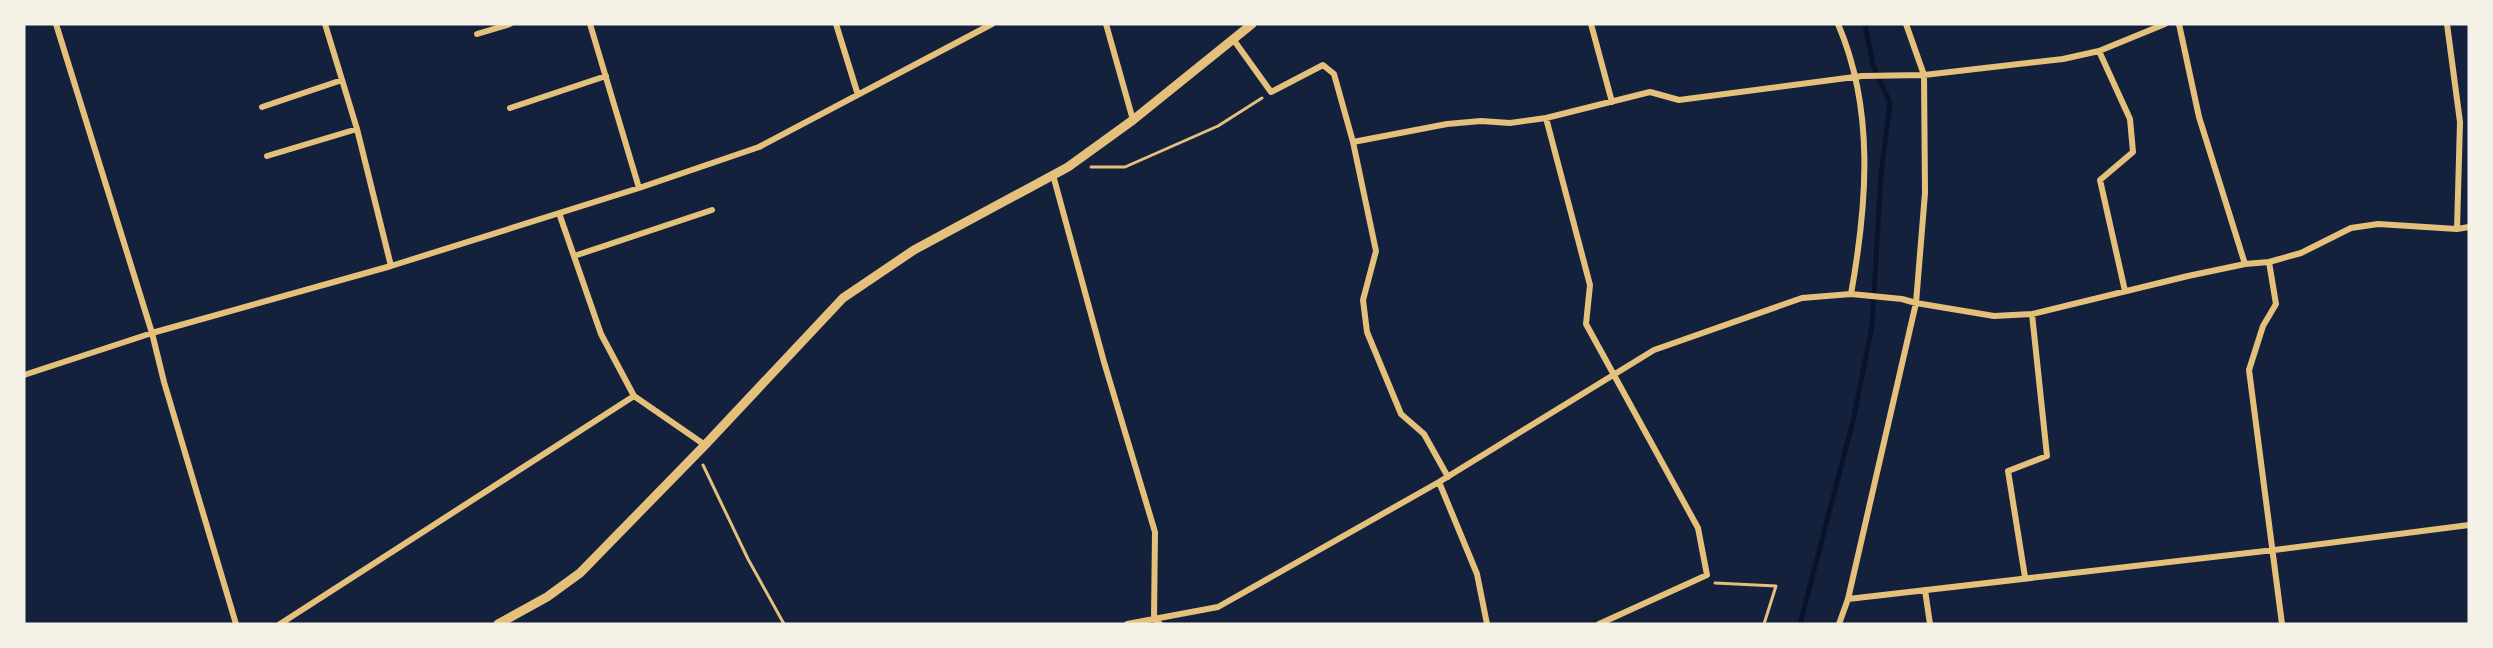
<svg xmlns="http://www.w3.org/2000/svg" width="2493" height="648" font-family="Barlow,sans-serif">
<rect width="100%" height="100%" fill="#14213d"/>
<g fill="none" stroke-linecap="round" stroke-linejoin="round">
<path stroke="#0b132b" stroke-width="5" d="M 1800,624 L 1853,421 L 1872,326 L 1881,175 L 1890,103 L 1873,65 L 1865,24"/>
<path stroke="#e5c07b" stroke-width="3" d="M 1091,167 L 1125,167 L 1218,126 L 1262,98
M 703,465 L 748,559 L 784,624
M 1715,583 L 1776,586 L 1764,624"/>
<path stroke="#e5c07b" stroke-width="6" d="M 56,24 L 152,333 L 164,382 L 236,624
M 325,24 L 357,129 L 391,266
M 590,24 L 639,188
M 836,24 L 858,95
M 1106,24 L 1133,120
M 1591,24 L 1612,102
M 1838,24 C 1875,110 1867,205 1851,294
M 2179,24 L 2199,117 L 2245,264
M 2447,24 L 2460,122 L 2457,229
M 477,34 L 510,24
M 1233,39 L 1271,92 L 1323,65 L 1334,74 L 1353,142 L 1376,251 L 1363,300 L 1367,332 L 1401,414 L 1424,434 L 1448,477
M 2099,51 L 2130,119 L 2133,152 L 2100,180 L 2125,291
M 262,107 L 342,80
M 510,108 L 606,76
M 1546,118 L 1590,285 L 1586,324 L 1698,528 L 1707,575 L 1599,624
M 1353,142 L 1447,124 L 1481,121 L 1510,123 L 1546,118 L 1650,92 L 1679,100 L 1862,76 L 1924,75 L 2063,59 L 2099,51 L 2165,24
M 267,156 L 357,129
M 1053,175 L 1104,362 L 1155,532 L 1154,619 L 1160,624
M 559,213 L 601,334 L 634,396 L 705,445
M 574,256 L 712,210
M 2269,262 L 2276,304 L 2263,326 L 2249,370 L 2282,624
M 24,375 L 152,333 L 391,266 L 639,188 L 759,147 L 992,24
M 1439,482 L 1477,574 L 1487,624
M 2025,577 L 2008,471 L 2047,456 L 2032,314
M 1925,590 L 1930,624
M 1848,599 L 2274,550 L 2469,525
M 280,624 L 634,396
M 1127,624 L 1218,607 L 1439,482 L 1654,350 L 1802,298 L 1851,294 L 1902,299 L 1916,303 L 1994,316 L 2032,314 L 2188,276 L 2245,264 L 2269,262 L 2301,253 L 2351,228 L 2378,224 L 2457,229 L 2469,227
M 1839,624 L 1848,599 L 1916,303 L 1925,193 L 1924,75 L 1906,24"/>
<path stroke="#e5c07b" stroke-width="9" d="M 498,624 L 547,597 L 580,573 L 705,445 L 843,298 L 914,250 L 1068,167 L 1133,120 L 1252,24"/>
</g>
<rect width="2493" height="648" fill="none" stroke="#f6f1e7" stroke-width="51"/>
</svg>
